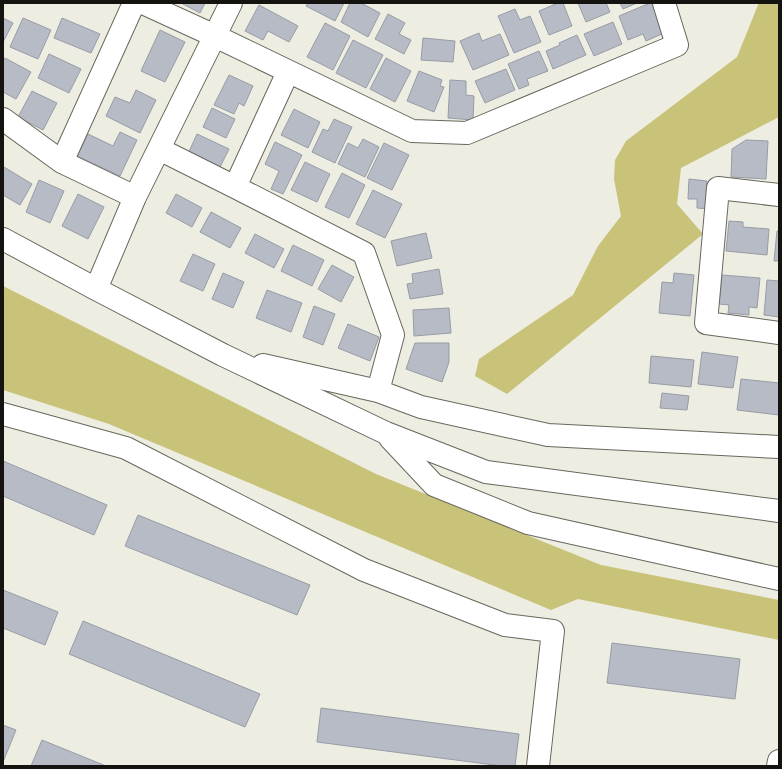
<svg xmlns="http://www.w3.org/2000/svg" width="782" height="769" font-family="'Open Sans',sans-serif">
<rect width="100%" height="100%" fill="#edede1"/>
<path fill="#c9c279" d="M 758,3 L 779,3 L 779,117 L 681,168 L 677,204 L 703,234 L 507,394 L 475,376 L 479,359 L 573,295 L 598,246 L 621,216 L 614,179 L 615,160 L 626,141 L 737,57 L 758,5 Z
M 3,286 L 376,474 L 601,565 L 779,600 L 779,640 L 578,599 L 551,610 L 109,424 L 3,390 Z"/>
<path fill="#b6bbc6" stroke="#979ca6" d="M 181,3 L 205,3 L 200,13 Z
M 308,3 L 344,3 L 335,21 L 306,6 Z
M 350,3 L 361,3 L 380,13 L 368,37 L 341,22 Z
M 558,3 L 563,3 L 572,26 L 549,35 L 539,11 Z
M 578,3 L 606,3 L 610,12 L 586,22 Z
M 620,3 L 637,3 L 623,9 Z
M 650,3 L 652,3 L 664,33 L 646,41 L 643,34 L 628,40 L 619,16 Z
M 259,5 L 298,26 L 289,42 L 268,31 L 263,40 L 245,31 Z
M 515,9 L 520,20 L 530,16 L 541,42 L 514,53 L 498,16 Z
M 388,14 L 405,23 L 399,34 L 411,40 L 404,54 L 375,39 Z
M 3,18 L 13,23 L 3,42 Z
M 23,18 L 51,30 L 38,59 L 10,47 Z
M 62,18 L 100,34 L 91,53 L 54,38 Z
M 613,22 L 622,44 L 594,56 L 584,34 Z
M 325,23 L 350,36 L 333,70 L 307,57 Z
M 160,30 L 185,42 L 165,82 L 141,71 Z
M 479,33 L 482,41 L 500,34 L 509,55 L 473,70 L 460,41 Z
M 577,35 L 586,55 L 553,69 L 546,51 L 560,45 L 559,43 Z
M 423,38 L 455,41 L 453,62 L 421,60 Z
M 353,40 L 383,55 L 366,88 L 336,73 Z
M 539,51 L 548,71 L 527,79 L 529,85 L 519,89 L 508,64 Z
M 49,54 L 81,69 L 69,93 L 38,78 Z
M 5,58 L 31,72 L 16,99 L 3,92 L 3,62 Z
M 386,58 L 411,71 L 395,102 L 370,89 Z
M 506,69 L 515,90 L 485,103 L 475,81 Z
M 419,71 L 442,80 L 440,86 L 444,87 L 434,112 L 407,101 Z
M 229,75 L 253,86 L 244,106 L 239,103 L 234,114 L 214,105 Z
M 450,80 L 466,81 L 466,95 L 474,96 L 473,120 L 448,118 Z
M 136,90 L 156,100 L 140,133 L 106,116 L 115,97 L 130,103 Z
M 32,91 L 57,103 L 43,130 L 18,117 Z
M 212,108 L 235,119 L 226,138 L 203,127 Z
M 294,109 L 320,122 L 308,148 L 281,135 Z
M 334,119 L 352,127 L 335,163 L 312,152 L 323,129 L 328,131 Z
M 120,132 L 137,140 L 120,176 L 77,156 L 88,134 L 113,146 Z
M 197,134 L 229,149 L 218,171 L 187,156 Z
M 363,139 L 379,147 L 365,177 L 338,164 L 348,143 L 358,148 Z
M 746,140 L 768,141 L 766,179 L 731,177 L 732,149 Z
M 275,142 L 302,155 L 283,194 L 271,189 L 279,171 L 265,164 Z
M 384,143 L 409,155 L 392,190 L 367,178 Z
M 305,162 L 330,174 L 317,202 L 291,190 Z
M 4,167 L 32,184 L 20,205 L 3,195 L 3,170 Z
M 342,173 L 365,185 L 349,218 L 325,207 Z
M 689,179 L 707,181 L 706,191 L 711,192 L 709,209 L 697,208 L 697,199 L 688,199 Z
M 39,180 L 64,191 L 50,223 L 26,212 Z
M 373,190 L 402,204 L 385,238 L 356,224 Z
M 78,194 L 104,207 L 88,239 L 62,226 Z
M 176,194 L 202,208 L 192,227 L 166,213 Z
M 211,212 L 241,228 L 230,248 L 200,232 Z
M 729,221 L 743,222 L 743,227 L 769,229 L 767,255 L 726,251 Z
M 777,231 L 779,231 L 779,261 L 774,261 Z
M 426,233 L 432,258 L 397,266 L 391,241 Z
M 255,234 L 284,249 L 274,268 L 245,253 Z
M 293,245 L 324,260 L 312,286 L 281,271 Z
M 193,254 L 215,264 L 203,291 L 180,281 Z
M 332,265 L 354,277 L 341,302 L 318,289 Z
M 439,269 L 443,294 L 410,299 L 407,284 L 413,283 L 412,274 Z
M 223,273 L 244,282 L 233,308 L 212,299 Z
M 674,273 L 694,275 L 690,316 L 659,313 L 662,282 L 673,283 Z
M 722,275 L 760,278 L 757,308 L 749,307 L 749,315 L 728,313 L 729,305 L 719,304 Z
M 767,280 L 779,281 L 779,317 L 764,315 Z
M 267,290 L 302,303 L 291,332 L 256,318 Z
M 314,306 L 335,314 L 323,345 L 303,337 Z
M 449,308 L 451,333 L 414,336 L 413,310 Z
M 348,324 L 379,337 L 370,361 L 338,348 Z
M 415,343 L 449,343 L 449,362 L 442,382 L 406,369 Z
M 702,352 L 738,357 L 733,388 L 698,384 Z
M 651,356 L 694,360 L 691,387 L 649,383 Z
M 741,379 L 779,383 L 779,415 L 737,410 Z
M 662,393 L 689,396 L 687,410 L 660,408 Z
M 3,461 L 107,505 L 94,535 L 3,496 Z
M 138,515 L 310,585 L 297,615 L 125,546 Z
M 3,590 L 58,612 L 45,645 L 3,628 Z
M 83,621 L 260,694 L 245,727 L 69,654 Z
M 612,643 L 740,659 L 735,699 L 607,683 Z
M 321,708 L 519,734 L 515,766 L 502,766 L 317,742 Z
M 3,725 L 16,730 L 3,762 Z
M 42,740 L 106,766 L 31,766 Z"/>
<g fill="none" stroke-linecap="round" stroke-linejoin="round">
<g stroke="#68675d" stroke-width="24">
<path id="minor" d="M 143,3 L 215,36 L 412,131 L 467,133 L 677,45 L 664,3
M 3,119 L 62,162 L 135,197
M 159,149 L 235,187 L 364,253 L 393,335 L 378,391
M 62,162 L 134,3
M 235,187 L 288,72
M 779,195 L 718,188 L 706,323 L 779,333
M 3,239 L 96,289 L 223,355 L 386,433 L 486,472 L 779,511
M 96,289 L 135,197 L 231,3
M 263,365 L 378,391 L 421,407 L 548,435 L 779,447
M 3,414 L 126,448 L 364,570 L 505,625 L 553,631 L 538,766
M 390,438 L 434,485 L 528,523 L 779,579
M 778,766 L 779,761"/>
</g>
<use href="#minor" stroke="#fff" stroke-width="22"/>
</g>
<rect width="782" height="769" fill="none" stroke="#14130f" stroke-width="8"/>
</svg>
